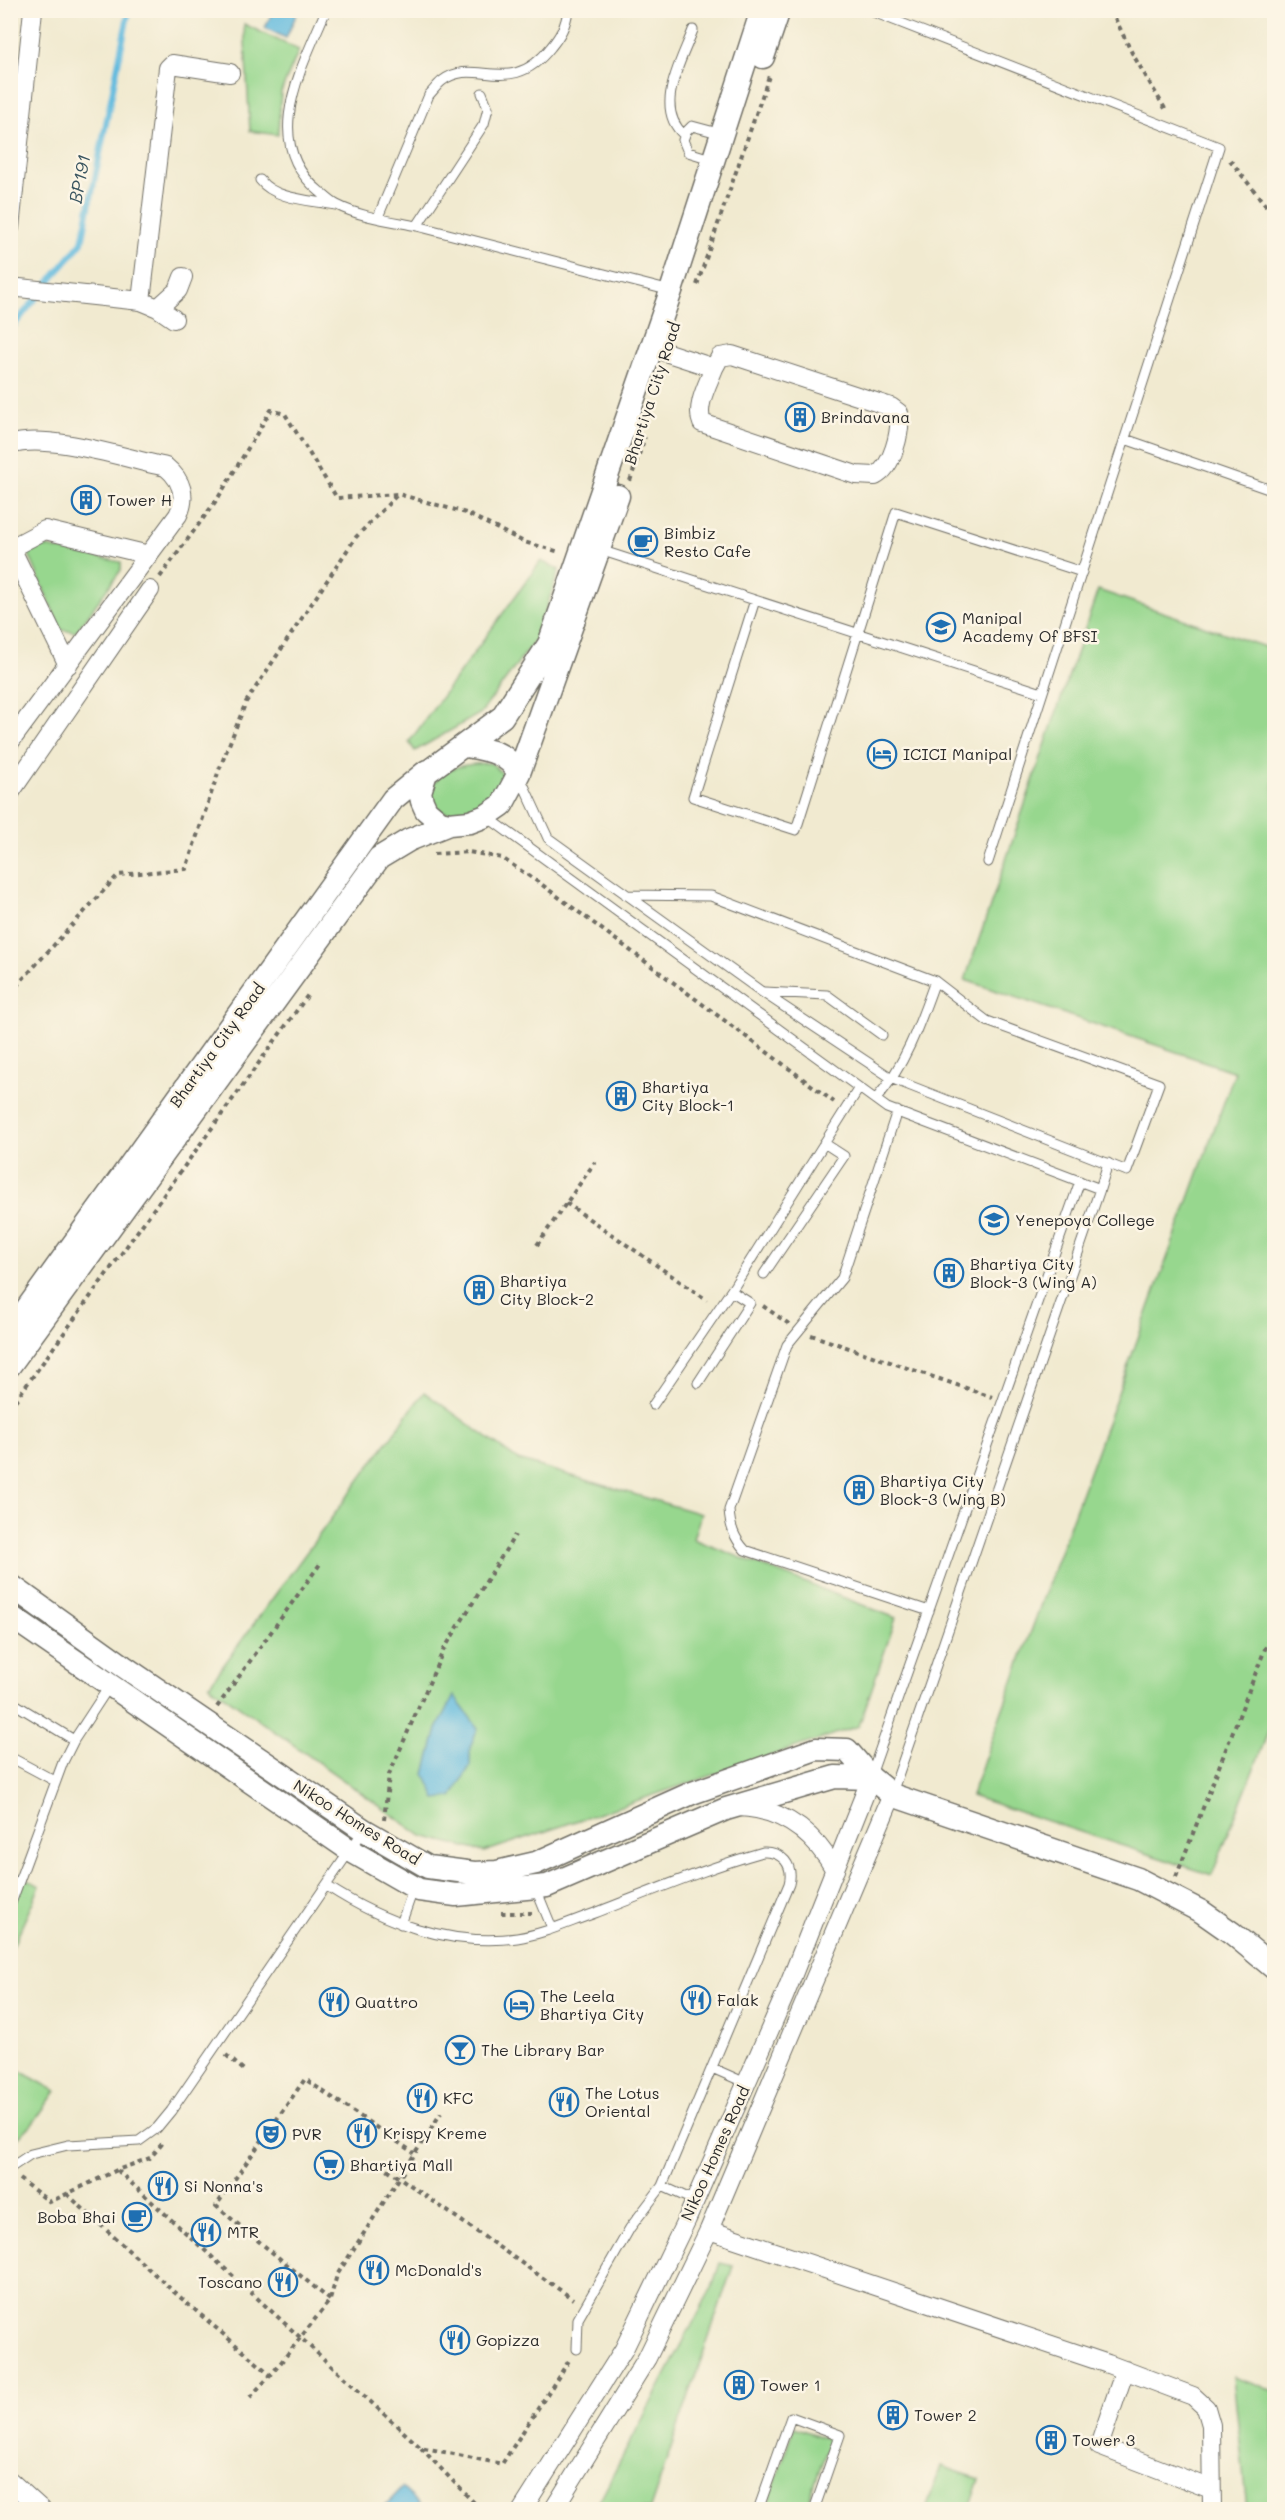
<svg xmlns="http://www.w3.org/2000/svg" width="1285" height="2520" font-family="Mali,sans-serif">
<rect width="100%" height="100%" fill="#fcf5e5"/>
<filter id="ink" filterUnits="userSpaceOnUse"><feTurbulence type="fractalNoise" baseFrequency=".0167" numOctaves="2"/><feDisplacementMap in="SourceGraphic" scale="12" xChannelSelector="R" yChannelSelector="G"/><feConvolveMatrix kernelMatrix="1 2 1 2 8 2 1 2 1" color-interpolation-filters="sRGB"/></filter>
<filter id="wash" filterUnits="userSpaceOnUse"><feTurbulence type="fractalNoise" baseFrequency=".008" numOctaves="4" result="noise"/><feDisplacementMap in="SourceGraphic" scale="24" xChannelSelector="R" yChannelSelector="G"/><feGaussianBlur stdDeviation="1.35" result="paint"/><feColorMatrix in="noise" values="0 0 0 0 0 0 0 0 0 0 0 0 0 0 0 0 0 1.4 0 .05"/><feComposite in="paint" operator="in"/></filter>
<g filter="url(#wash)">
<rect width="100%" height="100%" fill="#f1ead0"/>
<path fill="#97d78e" stroke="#61815c" stroke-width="1.5" d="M 244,24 L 299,50 L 281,92 L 278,135 L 250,131 Z
M 42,546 L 121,562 L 121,570 L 76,632 L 61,630 L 28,552 Z
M 541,561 L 559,570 L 536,639 L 481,713 L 415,751 L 409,742 Z
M 1098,590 L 1274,650 L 1274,1717 L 1212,1875 L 971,1796 L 1235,1072 L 965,980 Z
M 491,763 L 503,774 L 503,790 C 480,809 459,823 430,806 C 427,767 461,764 491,763 Z
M 424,1392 L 518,1460 L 701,1514 L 693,1539 L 896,1618 L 859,1726 L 484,1852 L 422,1836 L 209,1685 Z
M 11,1871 L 40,1886 L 11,1950 Z
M 11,2066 L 56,2091 L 34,2122 L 11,2145 Z
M 720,2263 L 733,2266 L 650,2509 L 595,2509 L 712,2287 Z
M 1233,2377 L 1274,2391 L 1274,2509 L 1247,2509 Z
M 794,2427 L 830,2440 L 806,2509 L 766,2509 Z
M 941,2466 L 979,2479 L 969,2509 L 926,2509 Z"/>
<path fill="#60bade" stroke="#467284" stroke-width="1.5" d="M 273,11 L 298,11 L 286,38 L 265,28 Z
M 454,1696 L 478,1728 L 470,1747 L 470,1766 L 452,1797 L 436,1799 L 425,1774 L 437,1729 Z
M 402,2488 L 425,2509 L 382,2509 Z"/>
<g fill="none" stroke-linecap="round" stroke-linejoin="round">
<path stroke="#60bade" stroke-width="6" d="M 10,330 L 82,242 L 129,10"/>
</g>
</g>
<g filter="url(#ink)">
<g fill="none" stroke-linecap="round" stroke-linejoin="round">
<g stroke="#706e65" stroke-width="11">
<path id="service" d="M 326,10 C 302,68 259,142 319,191 C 325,196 331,202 337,205 C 360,217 392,221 417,226
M 868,10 L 1219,147 L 988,862
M 482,93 L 488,108 L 484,124 L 417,226 L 671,291
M 684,135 C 653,108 681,62 693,30
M 714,160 L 688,152 L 683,140 L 686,132 L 692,126 L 722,134
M 260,180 C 275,200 312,200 335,205
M 378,217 L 429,95 C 433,91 437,85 442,81 C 475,55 510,100 551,47 C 560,36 566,26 568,10
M 1125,439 L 1274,491
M 600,550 L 1042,693
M 755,600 L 693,797 L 796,830 L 896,512 L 1082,572
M 519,775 L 548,838 L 762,992 L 893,1079 L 1127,1171 L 1159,1084 L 987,1021 L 935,981 L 711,896 L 626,895
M 486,816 L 887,1108 L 1100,1189 L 1108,1163
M 764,992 L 827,995 L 882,1035
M 876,1099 C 905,1066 920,1023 935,981
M 897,1111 L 842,1278 L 787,1345 L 729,1510 C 730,1526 734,1538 745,1550 L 929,1611
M 764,1274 L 844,1156 L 824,1143
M 698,1383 L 750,1303 L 731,1291
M 653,1405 L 735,1285 L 859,1088
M 10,1701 L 74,1740
M 10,1757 L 55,1781
M 871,1775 L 1080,1181
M 892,1793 L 1100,1189
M 327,1886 C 382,1922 450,1947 517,1938 C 544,1934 569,1922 595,1913 C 650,1892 706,1868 763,1852 C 782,1851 794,1865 789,1884 L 662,2186
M 536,1889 L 552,1928
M 10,1906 L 63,1762 L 74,1740 L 110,1685
M 401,1924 L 414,1887
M 712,2068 L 746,2083
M 10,2168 L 31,2154 L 68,2145 L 139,2141 L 157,2128 L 171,2111 L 364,1830
M 577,2349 L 578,2319 L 630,2228 L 662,2186 L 695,2201
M 758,2510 L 791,2417 L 840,2435 L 814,2510"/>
</g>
<g stroke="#706e65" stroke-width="20">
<path id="minor" d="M 10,228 L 33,10
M 10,287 L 141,301 L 158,308 L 174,319
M 141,301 L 168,68 L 172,64 L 230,73
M 158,308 L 178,290 L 183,277
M 665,352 L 714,368 L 720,357 L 732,355 L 891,407 L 899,413 C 901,432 893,467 875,476 L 856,475 L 702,423 C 695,406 708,384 714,368
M 10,445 C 47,432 127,459 166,467 C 182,480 187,497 178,515 L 10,742
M 68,665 L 11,548 L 45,530 L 149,555
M 10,793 L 150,590
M 739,1807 C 783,1809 814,1833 835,1870
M 709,2230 L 1108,2364 L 1193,2396 L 1206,2408 L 1211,2425 L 1212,2510
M 1125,2370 L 1099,2446 L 1211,2489
M 10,2481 L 42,2510
M 522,2510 L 624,2349 L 687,2219 L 784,1997 L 871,1778
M 553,2510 L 647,2358 L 709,2230 L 892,1795"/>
</g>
<g stroke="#706e65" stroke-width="25">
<path id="tertiary" d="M 763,57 L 779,10
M 465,746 C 489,750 506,752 519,773 L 502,805 L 486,816 L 470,822 L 449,824 L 440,822 L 426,810 L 422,801 L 420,792 L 426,773 L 502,717 L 549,644 L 671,291 L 762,10
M 519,773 L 618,496
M 10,1332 L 393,799 L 427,771
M 10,1365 L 379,858 L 409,840 L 449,824
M 10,1585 L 123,1666 L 364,1830 L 428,1867 L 474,1873 L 497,1872 L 536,1863 L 692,1793 L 816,1749 L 847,1750 L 871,1778 L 892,1795 L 1138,1879 L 1202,1912 L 1232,1933 L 1274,1968
M 10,1616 L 351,1851 L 419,1890 L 456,1895 L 547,1886 L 726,1809 L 835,1777 L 871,1778"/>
</g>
<path stroke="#706e65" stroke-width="4" stroke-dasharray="4.5 4.5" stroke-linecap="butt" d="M 1111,10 L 1132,53 L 1167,112
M 1230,160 L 1274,216
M 697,285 L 769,76
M 630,481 L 645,437
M 160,577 L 218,498 L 271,410 L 285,414 L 337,498 L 398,494 L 466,513 L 524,542 L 560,552
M 434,854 L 469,852 L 502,858 L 541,884 L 834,1102
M 10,993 L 118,875 L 186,869 L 219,770 L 246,702 L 356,537 L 398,494
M 566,1203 L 707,1300
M 537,1245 L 595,1162
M 763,1306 L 789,1324
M 811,1335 L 992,1397
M 10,1408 L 310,992
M 217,1707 L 320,1564
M 384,1820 L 389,1775 L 443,1651 L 515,1535
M 1176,1877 L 1274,1626
M 501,1913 L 532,1913
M 226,2055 L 245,2071
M 162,2144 L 150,2158 L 117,2170 L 420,2447 L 502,2464 L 570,2359
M 380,2164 L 573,2299
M 19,2179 L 50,2202 L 117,2170
M 67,2194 L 174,2292 L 271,2375 L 330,2300 L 337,2275 L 441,2113
M 330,2300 L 216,2206 L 305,2079 L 414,2153
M 250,2397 L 271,2375
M 421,2448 L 481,2510"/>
<use href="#service" stroke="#fff" stroke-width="9"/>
<use href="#minor" stroke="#fff" stroke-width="18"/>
<use href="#tertiary" stroke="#fff" stroke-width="22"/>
</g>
</g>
<defs>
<g id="building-ring" transform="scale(1.5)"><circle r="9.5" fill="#fcf5e5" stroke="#1f6fb2" stroke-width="1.5"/><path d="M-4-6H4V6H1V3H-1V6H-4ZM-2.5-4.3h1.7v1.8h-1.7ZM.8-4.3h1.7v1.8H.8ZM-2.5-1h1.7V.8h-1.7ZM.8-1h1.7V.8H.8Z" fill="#1f6fb2"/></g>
<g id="cafe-ring" transform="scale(1.5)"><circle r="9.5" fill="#fcf5e5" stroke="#1f6fb2" stroke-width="1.5"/><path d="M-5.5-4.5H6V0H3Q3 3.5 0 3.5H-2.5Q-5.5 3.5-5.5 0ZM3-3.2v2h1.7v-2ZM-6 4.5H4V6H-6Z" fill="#1f6fb2"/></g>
<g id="university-ring" transform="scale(1.5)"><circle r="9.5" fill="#fcf5e5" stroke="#1f6fb2" stroke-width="1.5"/><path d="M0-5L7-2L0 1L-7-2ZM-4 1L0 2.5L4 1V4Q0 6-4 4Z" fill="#1f6fb2"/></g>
<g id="hotel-ring" transform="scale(1.5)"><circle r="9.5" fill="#fcf5e5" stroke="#1f6fb2" stroke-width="1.5"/><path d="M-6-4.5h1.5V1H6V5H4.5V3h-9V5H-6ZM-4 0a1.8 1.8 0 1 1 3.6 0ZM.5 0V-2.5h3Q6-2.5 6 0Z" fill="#1f6fb2"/></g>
<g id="restaurant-ring" transform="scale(1.5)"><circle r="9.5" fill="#fcf5e5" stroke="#1f6fb2" stroke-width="1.5"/><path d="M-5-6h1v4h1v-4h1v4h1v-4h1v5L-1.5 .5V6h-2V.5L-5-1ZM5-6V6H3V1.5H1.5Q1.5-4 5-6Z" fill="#1f6fb2"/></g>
<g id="bar-ring" transform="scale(1.5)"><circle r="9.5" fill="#fcf5e5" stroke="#1f6fb2" stroke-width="1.5"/><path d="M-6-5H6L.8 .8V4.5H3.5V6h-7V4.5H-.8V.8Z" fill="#1f6fb2"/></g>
<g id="theatre-ring" transform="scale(1.5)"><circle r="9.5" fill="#fcf5e5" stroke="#1f6fb2" stroke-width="1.5"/><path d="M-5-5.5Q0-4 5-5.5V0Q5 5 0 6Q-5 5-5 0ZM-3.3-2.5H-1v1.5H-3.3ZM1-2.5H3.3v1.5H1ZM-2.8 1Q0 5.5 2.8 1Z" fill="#1f6fb2"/></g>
<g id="supermarket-ring" transform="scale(1.5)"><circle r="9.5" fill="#fcf5e5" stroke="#1f6fb2" stroke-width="1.5"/><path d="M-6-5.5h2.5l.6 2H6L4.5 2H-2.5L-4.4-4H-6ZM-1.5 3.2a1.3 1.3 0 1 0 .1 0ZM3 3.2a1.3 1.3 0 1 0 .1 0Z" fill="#1f6fb2"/></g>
</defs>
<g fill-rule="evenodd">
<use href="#building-ring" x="800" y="417"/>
<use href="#building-ring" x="86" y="500"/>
<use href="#cafe-ring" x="643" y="542"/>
<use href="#university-ring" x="941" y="627"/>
<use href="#hotel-ring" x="882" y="754"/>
<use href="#building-ring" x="621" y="1096"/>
<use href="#university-ring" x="994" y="1220"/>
<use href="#building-ring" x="949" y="1273"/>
<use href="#building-ring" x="479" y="1290"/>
<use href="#building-ring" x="859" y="1490"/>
<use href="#restaurant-ring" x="696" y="2000"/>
<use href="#restaurant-ring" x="334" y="2002"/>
<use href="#hotel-ring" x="519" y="2005"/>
<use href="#bar-ring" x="460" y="2050"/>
<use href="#restaurant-ring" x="422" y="2098"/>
<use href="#restaurant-ring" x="564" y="2102"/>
<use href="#restaurant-ring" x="362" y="2133"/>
<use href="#theatre-ring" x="271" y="2134"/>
<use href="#supermarket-ring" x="329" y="2165"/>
<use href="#restaurant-ring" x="163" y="2186"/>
<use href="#cafe-ring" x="137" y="2217"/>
<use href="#restaurant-ring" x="206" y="2232"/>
<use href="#restaurant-ring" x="374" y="2270"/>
<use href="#restaurant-ring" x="283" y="2282"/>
<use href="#restaurant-ring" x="455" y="2340"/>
<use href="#building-ring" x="739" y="2385"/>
<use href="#building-ring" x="893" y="2415"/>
<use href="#building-ring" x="1051" y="2440"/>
</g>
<g text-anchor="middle" stroke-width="5" stroke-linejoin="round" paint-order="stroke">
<g font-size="16" fill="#2b2b2b" stroke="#fcf5e5">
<text transform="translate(652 393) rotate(-72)" y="6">Bhartiya City Road</text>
<text transform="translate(217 1045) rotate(-54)" y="6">Bhartiya City Road</text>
<text transform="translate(357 1822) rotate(32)" y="6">Nikoo Homes Road</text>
<text transform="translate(715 2153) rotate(-66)" y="6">Nikoo Homes Road</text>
</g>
<g font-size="16" fill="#2b2b2b" stroke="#fcf5e5" text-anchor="start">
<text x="821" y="423">Brindavana</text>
<text x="107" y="506">Tower H</text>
<text x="664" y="539">Bimbiz<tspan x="664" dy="18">Resto Cafe</tspan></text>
<text x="962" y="624">Manipal<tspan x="962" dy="18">Academy Of BFSI</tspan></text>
<text x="903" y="760">ICICI Manipal</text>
<text x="642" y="1093">Bhartiya<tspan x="642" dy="18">City Block-1</tspan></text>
<text x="1015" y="1226">Yenepoya College</text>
<text x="970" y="1270">Bhartiya City<tspan x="970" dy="18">Block-3 (Wing A)</tspan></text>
<text x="500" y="1287">Bhartiya<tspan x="500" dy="18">City Block-2</tspan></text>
<text x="880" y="1487">Bhartiya City<tspan x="880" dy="18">Block-3 (Wing B)</tspan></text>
<text x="540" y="2002">The Leela<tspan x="540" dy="18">Bhartiya City</tspan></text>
<text x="717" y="2006">Falak</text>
<text x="355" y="2008">Quattro</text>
<text x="481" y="2056">The Library Bar</text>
<text x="585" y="2099">The Lotus<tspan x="585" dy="18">Oriental</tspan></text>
<text x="443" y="2104">KFC</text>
<text x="383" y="2139">Krispy Kreme</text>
<text x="292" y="2140">PVR</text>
<text x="350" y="2171">Bhartiya Mall</text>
<text x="184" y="2192">Si Nonna's</text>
<text x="116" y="2223" text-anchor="end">Boba Bhai</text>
<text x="227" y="2238">MTR</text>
<text x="395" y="2276">McDonald's</text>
<text x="262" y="2288" text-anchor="end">Toscano</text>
<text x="476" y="2346">Gopizza</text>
<text x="760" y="2391">Tower 1</text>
<text x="914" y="2421">Tower 2</text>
<text x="1072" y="2446">Tower 3</text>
</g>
<g font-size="18" font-style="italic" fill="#3b5661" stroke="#fcf5e5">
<text transform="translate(80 179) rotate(-79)" y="6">BP191</text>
</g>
</g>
<rect width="1285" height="2520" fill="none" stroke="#fcf5e5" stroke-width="36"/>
</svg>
